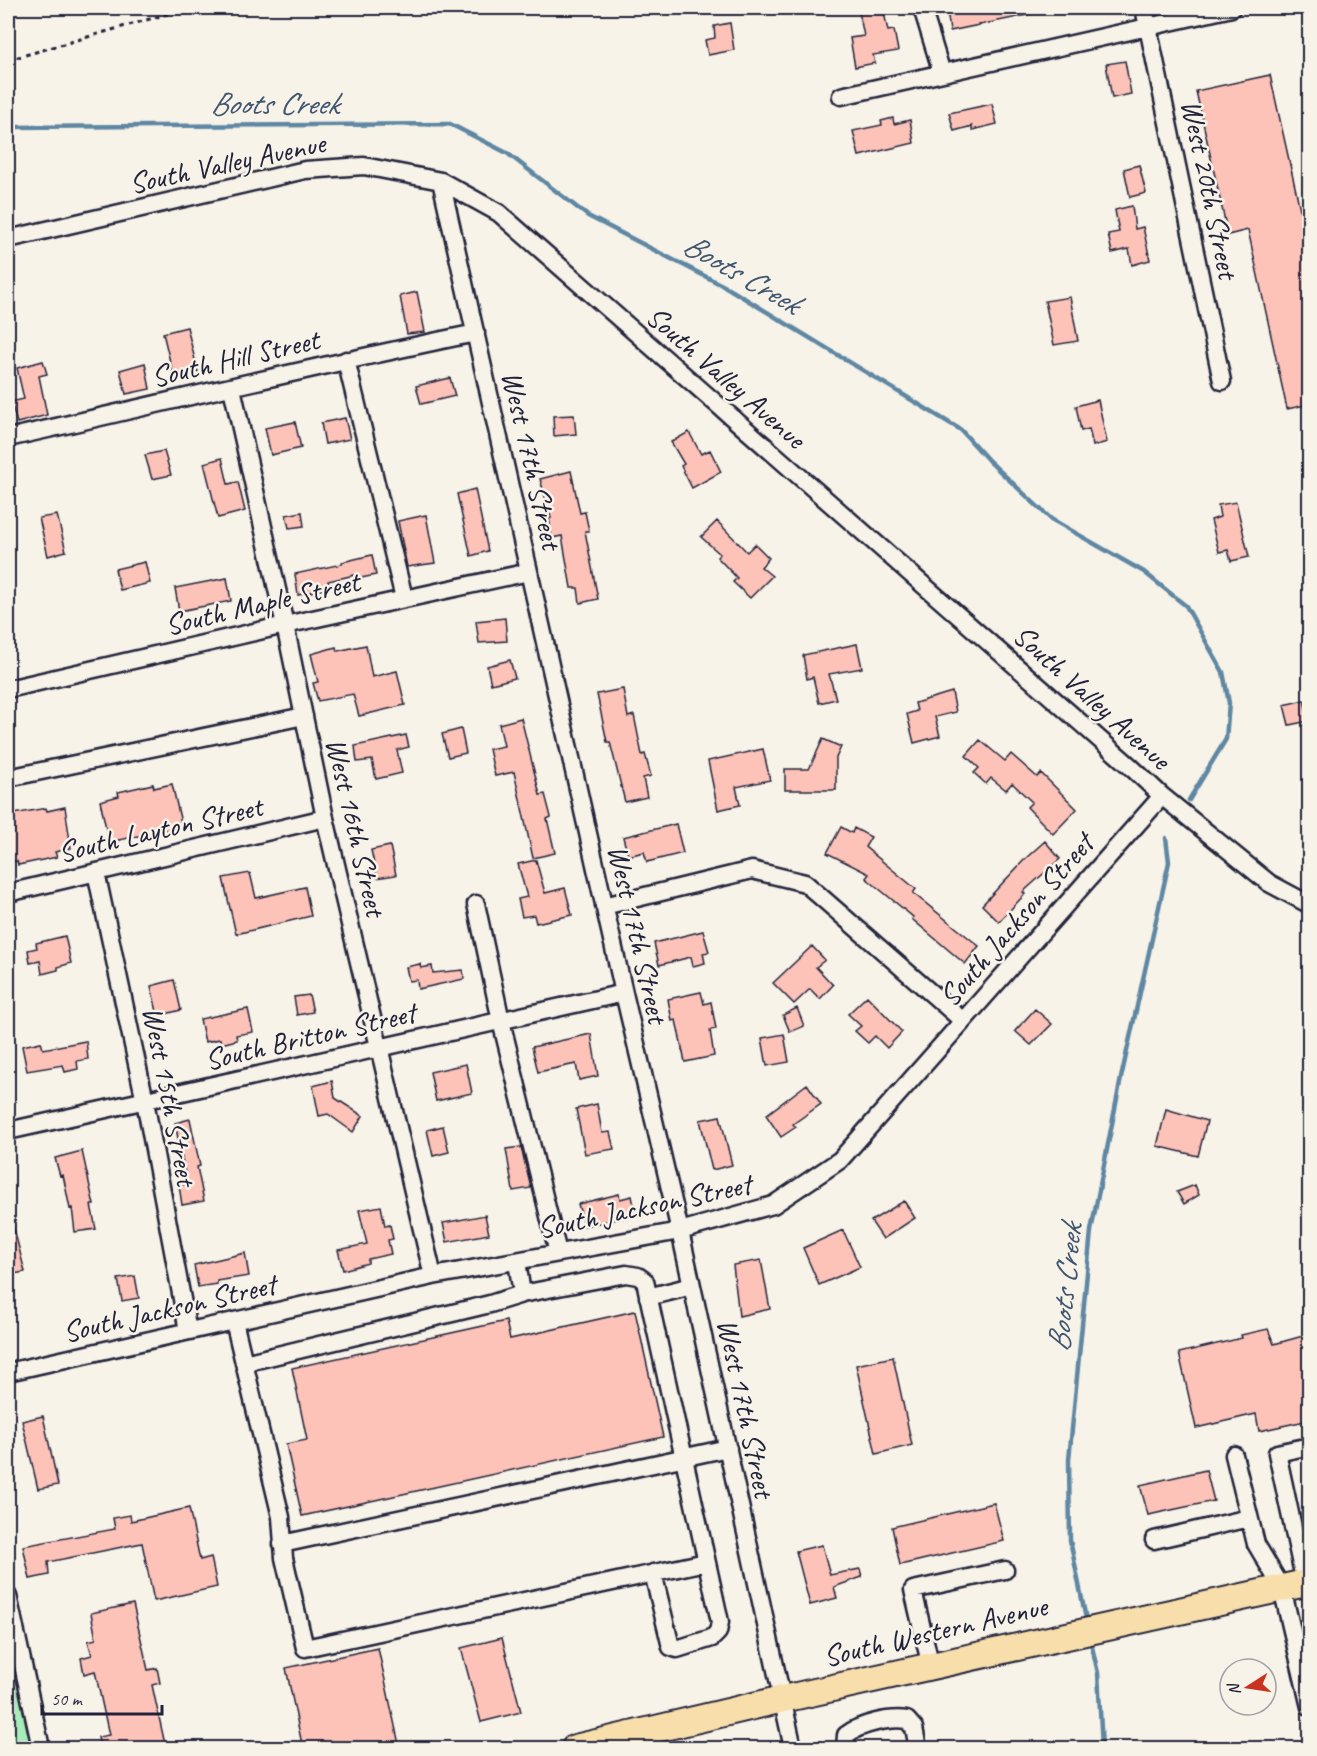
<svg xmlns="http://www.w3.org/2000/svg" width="1317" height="1756" font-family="Caveat,sans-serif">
<rect width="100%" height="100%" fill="#f7f3e8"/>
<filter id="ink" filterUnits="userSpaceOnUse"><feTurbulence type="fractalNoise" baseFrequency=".0167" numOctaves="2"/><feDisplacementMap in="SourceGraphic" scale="12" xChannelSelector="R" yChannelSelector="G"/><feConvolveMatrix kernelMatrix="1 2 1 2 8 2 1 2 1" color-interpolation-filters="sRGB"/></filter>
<g filter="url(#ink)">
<path fill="#a8edb9" stroke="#65887a" stroke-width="1.5" d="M 8,1636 L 32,1748 L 8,1748 Z"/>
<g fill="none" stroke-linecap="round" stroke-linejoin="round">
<path stroke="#5e87a3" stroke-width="4.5" d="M 8,127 L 450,124 L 507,153 L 588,216 L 726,287 L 961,430 L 989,461 L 1051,519 L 1144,572 L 1186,606 L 1223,672 L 1229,703 L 1226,739 L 1189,800
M 1087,1624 L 1070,1540 L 1069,1460 L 1091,1231 L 1121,1078 L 1169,862 L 1166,838
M 1090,1638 L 1098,1673 L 1102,1748"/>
</g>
<path fill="#fdc2b8" stroke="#22223b" stroke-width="1.5" d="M 883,8 L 888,31 L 894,30 L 898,51 L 873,55 L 875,63 L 855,67 L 850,38 L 864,36 L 859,12 Z
M 959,8 L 1036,8 L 1037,13 L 950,31 L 947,10 Z
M 730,23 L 734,50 L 708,55 L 705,40 L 715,38 L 714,26 Z
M 1125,61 L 1131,94 L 1112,98 L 1106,64 Z
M 1270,75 L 1310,254 L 1310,404 L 1287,409 L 1248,230 L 1228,235 L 1196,91 Z
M 992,104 L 997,124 L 972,130 L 972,126 L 954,131 L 949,113 Z
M 893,118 L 894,124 L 910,120 L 914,143 L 859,156 L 853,131 L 882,125 L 881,121 Z
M 1139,165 L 1146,193 L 1130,197 L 1124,169 Z
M 1132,206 L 1135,229 L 1143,227 L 1150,260 L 1132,265 L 1129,249 L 1112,253 L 1108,234 L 1119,232 L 1115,210 Z
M 417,292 L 425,332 L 407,334 L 400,296 Z
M 1070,297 L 1078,341 L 1054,345 L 1045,301 Z
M 187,327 L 198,372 L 174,378 L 163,333 Z
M 43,361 L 47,374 L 39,376 L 47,415 L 17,423 L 11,402 L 24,399 L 17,368 Z
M 145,363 L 150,389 L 126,394 L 120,370 Z
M 450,378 L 455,396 L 421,404 L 416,386 Z
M 1098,400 L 1107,442 L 1093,446 L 1089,429 L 1081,431 L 1076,406 Z
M 574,415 L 576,434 L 554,436 L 553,416 Z
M 345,418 L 350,439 L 325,444 L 321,423 Z
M 295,422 L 301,448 L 271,455 L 265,428 Z
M 689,432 L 701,454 L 710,450 L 721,472 L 692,488 L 681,466 L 684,464 L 671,442 Z
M 164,451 L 171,475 L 152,479 L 145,455 Z
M 222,458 L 228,484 L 238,482 L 245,511 L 218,518 L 204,463 Z
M 571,471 L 580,513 L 585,512 L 589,531 L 585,531 L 598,599 L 580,603 L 578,588 L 571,588 L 562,536 L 552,538 L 549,518 L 551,518 L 540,479 Z
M 475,489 L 488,551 L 471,556 L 457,494 Z
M 1236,502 L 1249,557 L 1231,561 L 1228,550 L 1219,552 L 1211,520 L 1220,517 L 1218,505 Z
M 302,512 L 304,526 L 289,528 L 286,515 Z
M 57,515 L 66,551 L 48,556 L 39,518 Z
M 426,515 L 435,563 L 407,567 L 398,521 Z
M 717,521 L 747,552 L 755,544 L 769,558 L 761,567 L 772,576 L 750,598 L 733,582 L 737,578 L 717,557 L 720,554 L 701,537 Z
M 372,555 L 376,575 L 356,579 L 355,575 L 328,581 L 329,588 L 298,595 L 295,574 L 342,564 L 342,562 Z
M 145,562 L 150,583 L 120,590 L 115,569 Z
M 227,578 L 231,601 L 179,611 L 175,588 Z
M 505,618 L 507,641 L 479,643 L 476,621 Z
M 857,644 L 862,668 L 829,674 L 836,699 L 819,703 L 813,677 L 807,679 L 803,655 Z
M 366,645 L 372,677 L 397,671 L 405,705 L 359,716 L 353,694 L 318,701 L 313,683 L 318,682 L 311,654 L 336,647 L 337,651 Z
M 510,660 L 515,678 L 491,684 L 487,666 Z
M 623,689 L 628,717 L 634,715 L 642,755 L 645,754 L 651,776 L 643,778 L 647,797 L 625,802 L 610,742 L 607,742 L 597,694 Z
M 952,692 L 956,712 L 935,717 L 940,736 L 914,743 L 907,714 L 917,711 L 915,703 Z
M 1304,700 L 1309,721 L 1289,725 L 1284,705 Z
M 521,718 L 540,795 L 545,794 L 551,817 L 547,819 L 555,853 L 533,858 L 514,772 L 495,776 L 489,749 L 504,746 L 499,724 Z
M 461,729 L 466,753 L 448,757 L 442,734 Z
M 406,735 L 409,747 L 397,750 L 402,773 L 376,779 L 372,760 L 357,762 L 355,746 Z
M 823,739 L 841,747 L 836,758 L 836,790 L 785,790 L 785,769 L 809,769 Z
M 980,740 L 1005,761 L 1011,754 L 1037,777 L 1041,773 L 1077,809 L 1053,834 L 1027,807 L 1032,802 L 1012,783 L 1006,790 L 991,778 L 986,784 L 974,773 L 979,768 L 966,756 Z
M 763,749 L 770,780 L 736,787 L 740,805 L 718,810 L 708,761 Z
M 153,784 L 154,788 L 172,784 L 182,827 L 109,842 L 100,801 L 119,796 L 118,792 Z
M 65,807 L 71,848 L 55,852 L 57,857 L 18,865 L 17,861 L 8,862 L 8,815 L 46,808 L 47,811 Z
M 676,824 L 683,853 L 647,862 L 644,852 L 628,856 L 623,837 Z
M 841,827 L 852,833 L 854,828 L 871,837 L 865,847 L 916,889 L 913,893 L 979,946 L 965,964 L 912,919 L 913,917 L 866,878 L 869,874 L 827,853 Z
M 1045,841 L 1060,859 L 1023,892 L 1025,894 L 999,922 L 982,905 L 1026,858 Z
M 390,846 L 396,875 L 377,878 L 371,850 Z
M 536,860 L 545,893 L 565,888 L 572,915 L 536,923 L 534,915 L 522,917 L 518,899 L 527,897 L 518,864 Z
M 250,873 L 256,898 L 305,887 L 311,916 L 236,934 L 223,878 Z
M 703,931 L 709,952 L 703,953 L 705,963 L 693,966 L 691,957 L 659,965 L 654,943 Z
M 65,936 L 71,963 L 58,967 L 58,970 L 42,974 L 40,961 L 30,963 L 28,950 L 37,948 L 36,943 Z
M 812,946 L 825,960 L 816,967 L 833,985 L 820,999 L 810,989 L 794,1004 L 773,983 Z
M 420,964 L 421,968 L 432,966 L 433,973 L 463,970 L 464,979 L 418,989 L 417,980 L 409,981 L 406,967 Z
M 174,980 L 181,1010 L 158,1016 L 151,986 Z
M 701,992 L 704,1004 L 711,1002 L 716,1029 L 710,1030 L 714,1056 L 685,1062 L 676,1020 L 672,1021 L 668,999 Z
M 309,995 L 313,1012 L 297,1015 L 294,997 Z
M 867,996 L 902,1032 L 887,1048 L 875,1036 L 868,1043 L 855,1031 L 861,1026 L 848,1014 Z
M 797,1008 L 804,1026 L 790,1032 L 783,1015 Z
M 248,1009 L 253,1032 L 236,1035 L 237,1040 L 221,1044 L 220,1039 L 205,1042 L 200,1019 Z
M 1035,1009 L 1052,1024 L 1031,1045 L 1015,1031 Z
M 591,1034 L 598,1076 L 579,1080 L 576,1064 L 538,1072 L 532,1047 Z
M 784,1034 L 789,1062 L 767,1066 L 762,1038 Z
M 86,1041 L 88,1059 L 77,1061 L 78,1069 L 65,1072 L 63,1065 L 27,1071 L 22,1046 L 41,1042 L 43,1049 Z
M 466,1064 L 472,1093 L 436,1101 L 430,1072 Z
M 332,1081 L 335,1098 L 363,1116 L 353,1132 L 328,1114 L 319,1116 L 313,1086 Z
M 807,1084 L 821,1104 L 793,1124 L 796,1127 L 781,1137 L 766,1115 Z
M 597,1104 L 602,1133 L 610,1132 L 614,1149 L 585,1154 L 576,1109 Z
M 1166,1109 L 1207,1121 L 1198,1156 L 1157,1146 Z
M 720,1116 L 732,1165 L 712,1170 L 700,1120 Z
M 190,1119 L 200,1166 L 197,1167 L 204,1201 L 182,1205 L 179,1185 L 187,1184 L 175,1123 Z
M 443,1126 L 449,1152 L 433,1156 L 427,1130 Z
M 521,1147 L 531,1188 L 513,1191 L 506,1149 Z
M 82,1151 L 94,1205 L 91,1205 L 96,1229 L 75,1232 L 72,1208 L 70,1209 L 63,1175 L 60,1176 L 55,1158 Z
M 1195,1185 L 1199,1195 L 1184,1204 L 1177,1192 Z
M 619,1194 L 620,1199 L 632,1196 L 636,1215 L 584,1226 L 578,1204 Z
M 904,1201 L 915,1218 L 883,1239 L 871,1221 Z
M 381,1206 L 385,1226 L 390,1225 L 393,1239 L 388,1240 L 391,1254 L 368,1259 L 368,1263 L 343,1270 L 338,1250 L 367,1244 L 359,1210 Z
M 485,1215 L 489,1234 L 447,1242 L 443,1223 Z
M 8,1221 L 12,1221 L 25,1272 L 8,1275 Z
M 843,1230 L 860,1267 L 819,1285 L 803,1248 Z
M 245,1253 L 249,1276 L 217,1281 L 217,1284 L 198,1287 L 194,1265 Z
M 761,1260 L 770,1309 L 739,1316 L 733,1265 Z
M 135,1276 L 139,1298 L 122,1301 L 118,1279 Z
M 635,1311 L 663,1437 L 302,1516 L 286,1444 L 307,1440 L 292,1368 L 506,1321 L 510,1339 Z
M 1268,1329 L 1274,1344 L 1310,1334 L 1310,1420 L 1259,1431 L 1256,1414 L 1196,1428 L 1179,1353 L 1242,1338 L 1241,1335 Z
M 893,1357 L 912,1445 L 876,1454 L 856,1365 Z
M 43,1416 L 58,1485 L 38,1489 L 22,1421 Z
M 1206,1470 L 1214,1501 L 1148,1515 L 1140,1485 Z
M 994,1503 L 1004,1541 L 900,1565 L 892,1527 Z
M 189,1508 L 200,1560 L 211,1557 L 217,1587 L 154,1601 L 142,1543 L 48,1562 L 49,1575 L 30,1579 L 23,1546 L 115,1529 L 113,1518 L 130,1515 L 131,1521 Z
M 822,1545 L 830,1575 L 860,1569 L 862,1577 L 834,1587 L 837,1598 L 810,1605 L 796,1551 Z
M 133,1604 L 148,1670 L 157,1668 L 160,1683 L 152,1685 L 166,1749 L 100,1749 L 98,1737 L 109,1735 L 95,1671 L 84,1674 L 81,1658 L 92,1655 L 88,1641 L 96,1639 L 91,1613 Z
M 502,1638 L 521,1712 L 481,1722 L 461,1648 Z
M 378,1648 L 400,1749 L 303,1749 L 286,1668 Z"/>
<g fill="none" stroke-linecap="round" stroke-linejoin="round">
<g stroke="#22223b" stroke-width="21">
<path id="minor" d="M 922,8 L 942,73
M 1144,8 L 1222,381
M 841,96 L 1232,8
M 441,181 L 624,993 L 680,1231 L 793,1748
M 8,239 L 305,170 L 364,166 L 441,181 L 499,213 L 1131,767 L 1162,796 L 1269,883 L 1310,905
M 346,360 L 404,598
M 232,388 L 285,625 L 325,818 L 433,1276
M 8,438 C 164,403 319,365 476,333
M 8,689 L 285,625 L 529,572
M 8,778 L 304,716
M 96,872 L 145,1101 L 188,1331
M 8,893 L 325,818
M 476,904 L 501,1021 L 558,1253
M 604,906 L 752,870 L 805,883 L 963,1021
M 8,1131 L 624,993
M 517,1261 L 522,1294 L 626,1274 L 638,1276 L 645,1281 L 720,1622 L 718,1632 L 712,1638 L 677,1649 L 671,1647 L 653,1573
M 648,1297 L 692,1286
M 234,1321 L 281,1517 L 284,1558 L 305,1648 L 706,1562
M 244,1363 L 490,1304 L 522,1294
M 8,1372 L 433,1276 L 680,1231 L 773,1205 L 840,1160 L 1162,796
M 1234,1455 L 1256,1544 L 1282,1588 L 1310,1707
M 1154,1540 L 1249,1518
M 282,1544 L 728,1448
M 1305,1583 L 1277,1453 L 1310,1446
M 8,1596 L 41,1748
M 931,1667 L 913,1590 L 1005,1570
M 845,1748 L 846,1735 C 860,1724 890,1717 907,1720 L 914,1728 L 918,1748"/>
</g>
<g stroke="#22223b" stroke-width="30">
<path id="highway" d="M 575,1748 L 783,1699 L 1310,1582"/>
</g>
<path stroke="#22223b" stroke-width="3" stroke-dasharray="4.5 4.5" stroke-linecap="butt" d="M 8,60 L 188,8"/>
<use href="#minor" stroke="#f7f3e8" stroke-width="16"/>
<use href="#highway" stroke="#f8deab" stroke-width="26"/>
</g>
</g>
<g text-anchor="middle" stroke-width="5" stroke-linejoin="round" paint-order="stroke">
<g font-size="30" fill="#22223b" stroke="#f7f3e8">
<text transform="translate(227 163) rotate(-12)" y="10">South Valley Avenue</text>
<text transform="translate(1210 189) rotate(78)" y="10">West 20th Street</text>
<text transform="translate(235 358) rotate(-13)" y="10">South Hill Street</text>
<text transform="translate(726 377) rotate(41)" y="10">South Valley Avenue</text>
<text transform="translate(532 460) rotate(77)" y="10">West 17th Street</text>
<text transform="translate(262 603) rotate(-13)" y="10">South Maple Street</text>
<text transform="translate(1092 697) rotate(42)" y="10">South Valley Avenue</text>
<text transform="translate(356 827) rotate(77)" y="10">West 16th Street</text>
<text transform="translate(160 829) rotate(-13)" y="10">South Layton Street</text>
<text transform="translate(1016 920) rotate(-49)" y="10">South Jackson Street</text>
<text transform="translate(638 934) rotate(77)" y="10">West 17th Street</text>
<text transform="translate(310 1036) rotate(-13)" y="10">South Britton Street</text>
<text transform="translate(170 1096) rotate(79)" y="10">West 15th Street</text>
<text transform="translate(644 1206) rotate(-12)" y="10">South Jackson Street</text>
<text transform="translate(169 1308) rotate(-13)" y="10">South Jackson Street</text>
<text transform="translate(746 1408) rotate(78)" y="10">West 17th Street</text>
<text transform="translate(935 1631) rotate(-13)" y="10">South Western Avenue</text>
</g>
<g font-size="32" font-style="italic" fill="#40556f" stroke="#f7f3e8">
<text x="274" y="114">Boots Creek</text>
<text transform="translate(742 273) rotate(30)" y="11">Boots Creek</text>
<text transform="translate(1064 1288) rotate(-84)" y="11">Boots Creek</text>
</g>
</g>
<rect width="1317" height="1756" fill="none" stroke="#f7f3e8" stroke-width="30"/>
<rect x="15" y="15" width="1287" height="1726" fill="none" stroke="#22223b" stroke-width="2" filter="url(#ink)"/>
<g transform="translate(1248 1687) rotate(258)"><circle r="28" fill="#f7f3e8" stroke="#a29fa3" stroke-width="1.5"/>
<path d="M0-4.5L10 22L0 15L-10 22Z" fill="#c8321e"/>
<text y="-9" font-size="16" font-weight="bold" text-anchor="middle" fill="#22223b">N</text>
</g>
<path d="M42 1705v9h120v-9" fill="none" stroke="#22223b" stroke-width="3"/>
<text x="51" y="1705" font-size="18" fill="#22223b" stroke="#f7f3e8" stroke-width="4.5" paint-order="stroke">50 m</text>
</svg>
